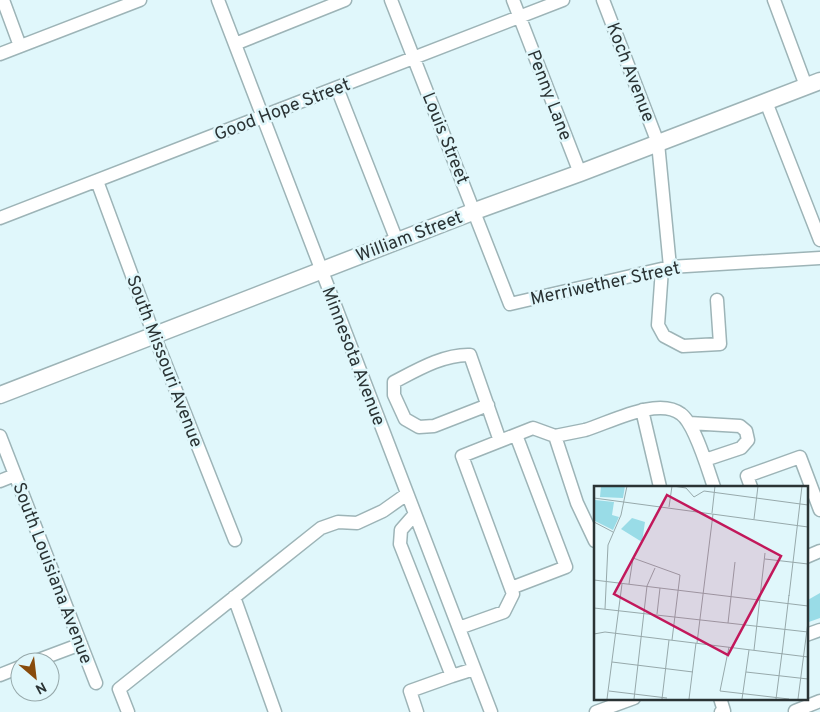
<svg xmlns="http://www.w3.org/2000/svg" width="820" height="712" font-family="Overpass,sans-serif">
<rect width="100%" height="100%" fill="#e0f7fb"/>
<path fill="#99dce7" d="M 820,593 L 820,618 L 806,623 L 806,601 Z"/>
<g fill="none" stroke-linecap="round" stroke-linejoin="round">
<g stroke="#9db4b7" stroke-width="15">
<path id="minor" d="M 3,0 L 20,46
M 218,0 L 491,712
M 391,0 L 510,304 L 670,267 L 820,258
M 513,0 L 580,173
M 603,0 L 658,143 L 670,267
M 774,0 L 806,86
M 235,44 L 345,0
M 0,54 L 140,0
M 337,88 L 397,241
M 766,102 L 820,240
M 97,181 L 154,335 L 235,540
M 0,218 L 563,0
M 662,269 L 658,325 L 664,336 L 683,346 L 720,344 L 717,300
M 488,405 L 434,426 L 419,427 L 405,419 L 394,395 L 394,382 C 417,370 444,354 470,355 L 500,441
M 642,410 L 660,487
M 689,423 L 740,426 L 746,431 L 748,440 L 741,448 L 705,460
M 0,436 L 96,683
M 0,481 L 15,475
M 751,487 L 747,476 L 800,457 L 820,510
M 415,514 L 401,530 L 400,544 L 452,676 L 474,669
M 595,541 L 577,503 L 555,436 C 565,434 575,432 585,430 C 609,423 658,396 681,414 C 695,424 708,470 714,487
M 806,557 L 820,551
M 511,588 L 566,567 L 516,435
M 234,597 L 275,712
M 459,628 L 504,612 L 513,594 L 462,456 L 533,428 L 555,436
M 806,635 L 820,630
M 33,662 L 81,644
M 0,675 L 20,667
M 720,698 L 724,711 L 721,712
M 795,711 L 820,701
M 128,712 L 119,689 L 321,528 L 338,522 L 357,523 L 383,511 L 407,494
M 417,712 L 410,691 L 452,676
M 596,712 L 634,698"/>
</g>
<g stroke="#9db4b7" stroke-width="19">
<path id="major" d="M 0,395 L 475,211 L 580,173 L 820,81"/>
</g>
<use href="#minor" stroke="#fff" stroke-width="12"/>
<use href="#major" stroke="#fff" stroke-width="16"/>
</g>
<g text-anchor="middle" stroke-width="5" stroke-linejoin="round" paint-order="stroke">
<g font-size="18" fill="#2a3334" stroke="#e0f7fb">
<text transform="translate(631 72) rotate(69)" y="6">Koch Avenue</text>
<text transform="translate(550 95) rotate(69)" y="6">Penny Lane</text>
<text transform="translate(282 109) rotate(-21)" y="6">Good Hope Street</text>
<text transform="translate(446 138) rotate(68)" y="6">Louis Street</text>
<text transform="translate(409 236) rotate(-21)" y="6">William Street</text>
<text transform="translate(605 283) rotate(-12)" y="6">Merriwether Street</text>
<text transform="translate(354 356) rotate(69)" y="6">Minnesota Avenue</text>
<text transform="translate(165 361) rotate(69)" y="6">South Missouri Avenue</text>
<text transform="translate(53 573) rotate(69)" y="6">South Louisiana Avenue</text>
</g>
</g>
<g transform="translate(594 486)">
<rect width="214" height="214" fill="#e0f7fb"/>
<path d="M 7,0 L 31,0 L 29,12 L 6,11 ZM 1,14 L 20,16 L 18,29 L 25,31 L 19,44 L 1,35 ZM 38,32 L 51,36 L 48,56 L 27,43 Z" fill="#99dce7"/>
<path fill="none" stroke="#97a9ab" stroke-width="1" d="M 79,0 L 92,2 L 100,11 L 110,5 L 214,19M 0,12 L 214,41M 75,21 L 78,0M 118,27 L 121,0M 160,33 L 164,0M 0,36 L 19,46M 171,73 L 214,78M 0,94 L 214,120M 35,98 L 39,72 L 86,89 L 78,154M 195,110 L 208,0M 11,123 L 14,59 L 27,29 L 33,0M 63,128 L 66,102M 134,137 L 141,76M 0,146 L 0,122 L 214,146M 0,148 L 11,146 L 214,171M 103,157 L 119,28M 135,161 L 126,205 L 195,213M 160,164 L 171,67M 188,168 L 195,109M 18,176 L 99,186M 152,186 L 214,193M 15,205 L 73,212M 13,213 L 28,98M 40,213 L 53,100 L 61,82M 68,213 L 75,154M 95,213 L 102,157M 148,213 L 155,164M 182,213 L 188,167M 204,213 L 214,136"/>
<path fill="#c2185b" fill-opacity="0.15" stroke="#c2185b" stroke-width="2.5" d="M 73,9 L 187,70 L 134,169 L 20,108 Z"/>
<rect width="214" height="214" fill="none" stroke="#2a3334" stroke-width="2.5"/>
</g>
<g transform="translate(35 677) rotate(152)"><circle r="24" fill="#e0f7fb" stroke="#97a9ab"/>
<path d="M0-4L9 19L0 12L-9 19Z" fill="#884b0c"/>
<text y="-8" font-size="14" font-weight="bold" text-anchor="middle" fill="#2a3334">N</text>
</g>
</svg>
